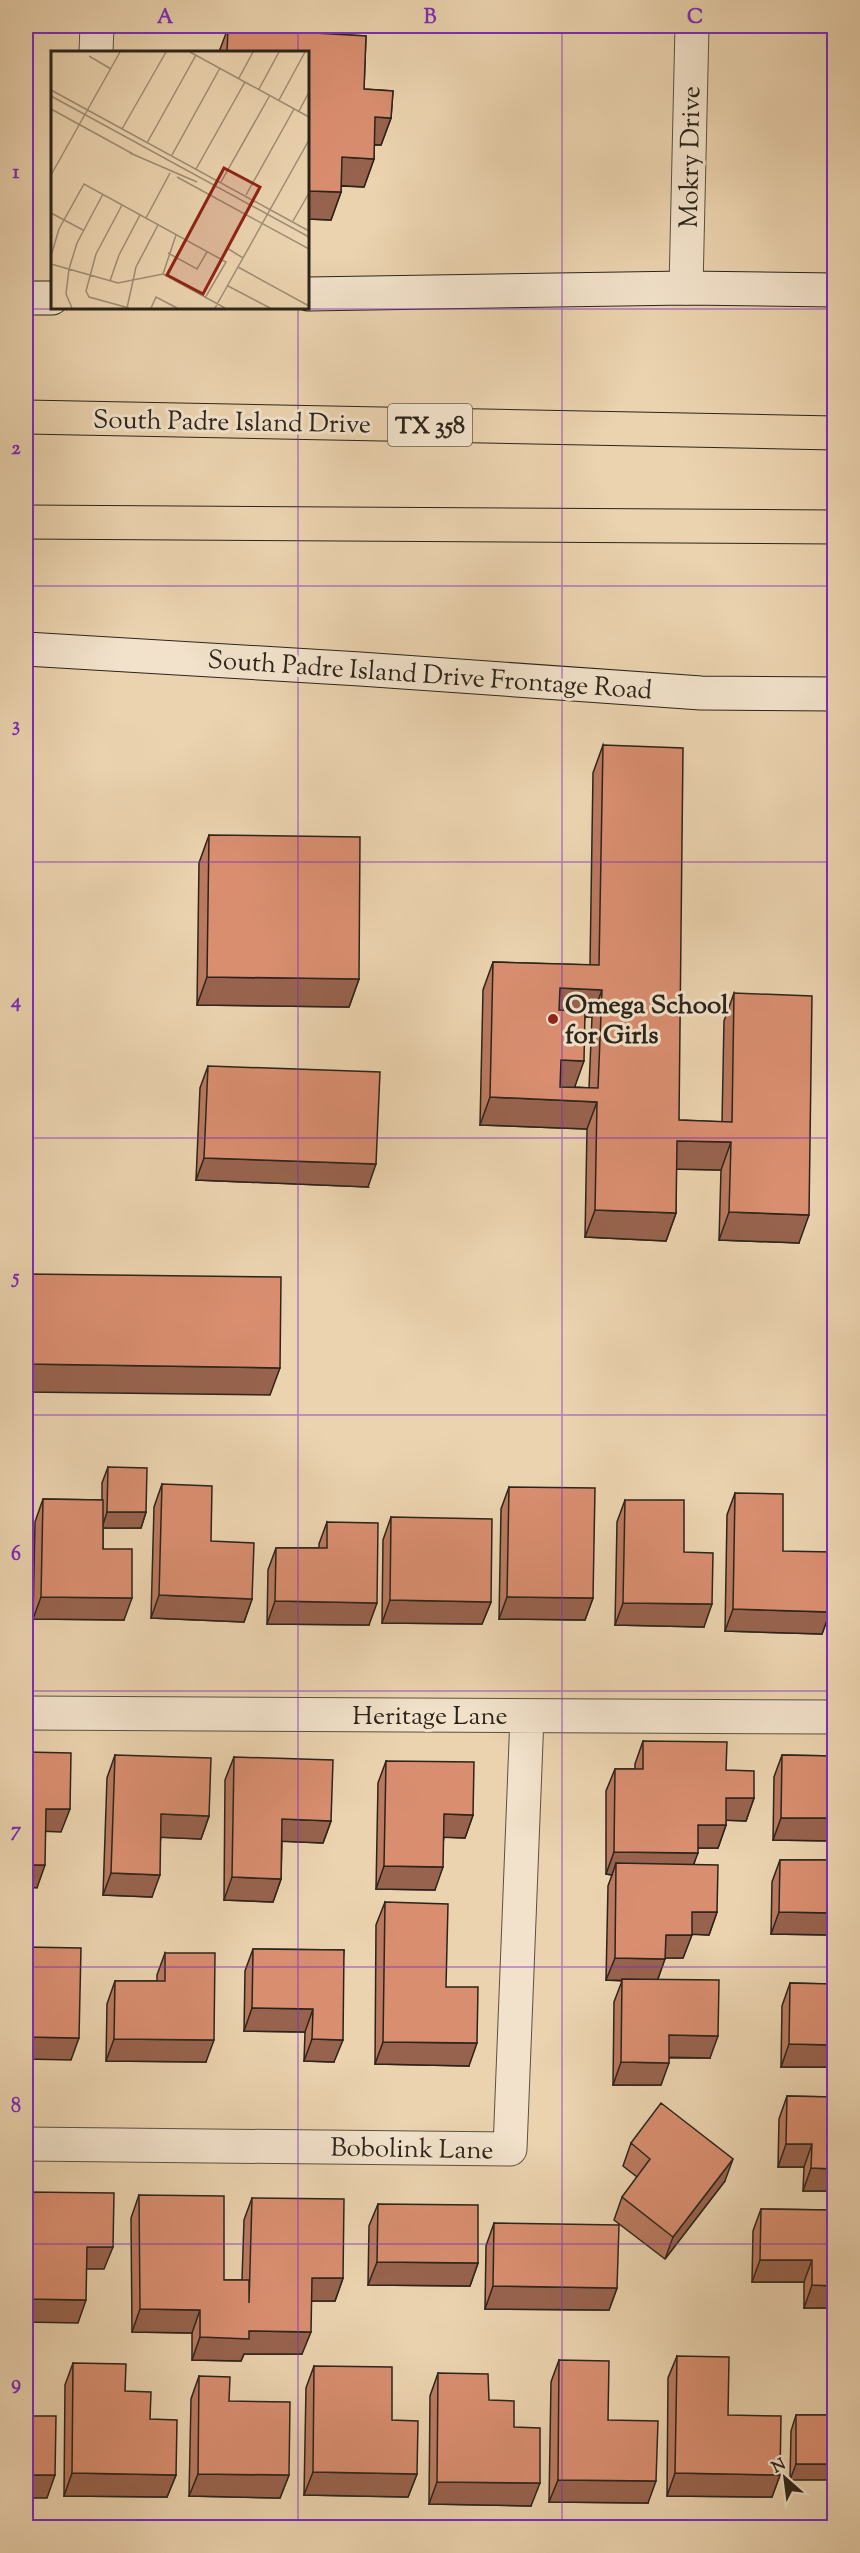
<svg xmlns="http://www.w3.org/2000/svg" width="860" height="2553" font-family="'Sorts Mill Goudy',serif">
<rect width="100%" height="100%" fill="#ebd3af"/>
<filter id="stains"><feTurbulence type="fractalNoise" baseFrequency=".00333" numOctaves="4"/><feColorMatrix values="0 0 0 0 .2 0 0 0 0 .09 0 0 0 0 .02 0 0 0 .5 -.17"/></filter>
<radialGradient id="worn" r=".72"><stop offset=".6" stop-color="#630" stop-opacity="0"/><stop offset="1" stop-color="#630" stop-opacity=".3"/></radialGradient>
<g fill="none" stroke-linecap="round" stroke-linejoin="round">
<g stroke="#5c5040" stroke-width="35">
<path id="street" d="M 96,52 L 97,26
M 686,288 L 692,26
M 26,1713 L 834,1717
M 26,2144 L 510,2149 L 527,1716"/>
</g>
<g stroke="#2c241b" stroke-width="35">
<path id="secondary" d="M 308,294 L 686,288 L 834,290
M 26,298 L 52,298
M 26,649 L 360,669 L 701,693 L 834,694"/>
</g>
<g stroke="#2c241b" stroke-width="35">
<path id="highway" d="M 26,417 L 834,433
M 26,522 L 834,527"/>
</g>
<use href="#street" stroke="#f2e2cb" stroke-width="33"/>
<use href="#secondary" stroke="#f2e2cb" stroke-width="33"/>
<use href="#highway" stroke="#ebd3af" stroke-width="33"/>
</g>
<path fill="#bb7a60" stroke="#2c241b" stroke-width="1.5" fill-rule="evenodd" d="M 228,28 L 366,36 L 364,89 L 393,91 L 391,118 L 381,145 L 374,145 L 374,159 L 364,187 L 341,186 L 341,192 L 331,220 L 308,219 L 308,52 L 219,52 Z
M 603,745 L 679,1120 L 722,1122 L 724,1021 L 734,993 L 799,1243 L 719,1240 L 721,1170 L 676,1169 L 676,1213 L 666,1241 L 585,1237 L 587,1129 L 480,1125 L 483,990 L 493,962 L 590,965 L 593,773 ZM 585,1017 L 592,1017 L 589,1088 L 575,1087 Z
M 209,835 L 359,979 L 349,1007 L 197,1005 L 199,863 Z
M 208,1066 L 368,1187 L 196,1180 L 200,1088 Z
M 108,1467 L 146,1512 L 141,1528 L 103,1528 L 103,1549 L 124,1620 L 33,1619 L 35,1522 L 43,1499 L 102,1500 L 102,1483 Z
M 162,1484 L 211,1541 L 252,1599 L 244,1622 L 151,1618 L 154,1507 Z
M 509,1487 L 593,1598 L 585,1620 L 499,1619 L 501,1509 Z
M 735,1493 L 783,1551 L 830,1612 L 822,1634 L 725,1631 L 727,1515 Z
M 625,1500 L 684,1552 L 704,1627 L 615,1625 L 617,1522 Z
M 391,1517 L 491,1602 L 482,1624 L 382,1623 L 383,1540 Z
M 327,1522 L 369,1625 L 267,1624 L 268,1570 L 276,1548 L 319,1548 L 319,1544 Z
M 643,1741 L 726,1770 L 754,1798 L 746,1821 L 726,1820 L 726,1825 L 718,1848 L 698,1848 L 694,1864 L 717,1912 L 709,1935 L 692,1934 L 683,1958 L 665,1958 L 658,1979 L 710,2058 L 669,2058 L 661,2085 L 613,2085 L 614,2002 L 622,1981 L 606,1980 L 608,1886 L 612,1875 L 606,1874 L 606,1791 L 615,1769 L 635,1769 L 635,1764 Z
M 115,1755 L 209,1816 L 201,1839 L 161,1837 L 152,1897 L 103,1895 L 107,1778 Z
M 782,1755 L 834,1756 L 834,2334 L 829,2334 L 830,2308 L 804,2308 L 804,2282 L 752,2282 L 753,2231 L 761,2209 L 828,2210 L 828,2191 L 803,2191 L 804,2167 L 778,2167 L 779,2119 L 787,2096 L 831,2097 L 832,2067 L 781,2067 L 782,2006 L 790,1983 L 830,1984 L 831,1935 L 771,1934 L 772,1882 L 780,1860 L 833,1860 L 833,1841 L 773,1840 L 774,1777 Z
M 234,1757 L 331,1821 L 323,1843 L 282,1841 L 281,1879 L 273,1902 L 224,1900 L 225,1780 Z
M 386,1761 L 473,1815 L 465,1838 L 444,1837 L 435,1890 L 376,1889 L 378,1783 Z
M 385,1902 L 446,1987 L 469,2066 L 375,2064 L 376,1925 Z
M 253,1949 L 344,1950 L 334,2062 L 304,2061 L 305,2032 L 244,2031 L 245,1971 Z
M 165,1953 L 206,2062 L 106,2061 L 107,2004 L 115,1981 L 157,1981 L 157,1975 Z
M 631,2143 L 725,2181 L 665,2259 L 614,2220 L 622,2197 L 637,2177 L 623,2166 Z
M 139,2195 L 224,2280 L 242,2280 L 244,2220 L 252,2198 L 343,2278 L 335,2301 L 311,2301 L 302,2354 L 244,2354 L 241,2361 L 192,2360 L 192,2333 L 132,2332 L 131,2218 Z
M 378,2204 L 478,2263 L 470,2286 L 368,2285 L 369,2226 Z
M 494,2223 L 617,2288 L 609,2310 L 485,2309 L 486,2246 Z
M 677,2356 L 780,2475 L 772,2497 L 667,2496 L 668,2378 Z
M 559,2360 L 608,2420 L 648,2503 L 549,2502 L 551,2382 Z
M 73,2363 L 125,2391 L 176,2475 L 167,2497 L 64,2496 L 65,2385 Z
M 314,2366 L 392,2420 L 417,2474 L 408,2497 L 304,2495 L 306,2388 Z
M 438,2373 L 489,2400 L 514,2427 L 531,2506 L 429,2504 L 430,2396 Z
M 199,2376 L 229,2401 L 289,2475 L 280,2498 L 189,2496 L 191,2399 Z
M 796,2415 L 834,2415 L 790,2480 L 791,2431 Z"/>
<path fill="#98634e" stroke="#2c241b" stroke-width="1.5" d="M 375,117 L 391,118 L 381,145 L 365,144 Z
M 342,157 L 374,159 L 364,187 L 332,185 Z
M 308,191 L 341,192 L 331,220 L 308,219 Z
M 207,977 L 359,979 L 349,1007 L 197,1005 Z
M 560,988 L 602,990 L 592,1017 L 550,1016 Z
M 561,1060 L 584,1061 L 574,1089 L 551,1088 Z
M 490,1097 L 597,1102 L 587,1129 L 480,1125 Z
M 677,1141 L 731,1142 L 721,1170 L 667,1169 Z
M 204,1158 L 376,1164 L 368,1187 L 196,1180 Z
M 595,1210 L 676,1213 L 666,1241 L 585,1237 Z
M 729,1212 L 809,1215 L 799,1243 L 719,1240 Z
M 26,1364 L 280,1368 L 270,1395 L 26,1392 Z
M 107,1512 L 146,1512 L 141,1528 L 102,1528 Z
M 159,1595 L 252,1599 L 244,1622 L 151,1618 Z
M 41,1597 L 132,1598 L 124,1620 L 33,1619 Z
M 507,1597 L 593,1598 L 585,1620 L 499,1619 Z
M 390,1600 L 491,1602 L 482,1624 L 382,1623 Z
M 275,1601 L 377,1603 L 369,1625 L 267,1624 Z
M 623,1603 L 712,1604 L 704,1627 L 615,1625 Z
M 733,1609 L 830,1612 L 822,1634 L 725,1631 Z
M 726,1798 L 754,1798 L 746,1821 L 718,1820 Z
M 46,1809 L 70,1809 L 61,1832 L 38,1831 Z
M 161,1814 L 209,1816 L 201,1839 L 153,1837 Z
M 444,1814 L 473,1815 L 465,1838 L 436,1837 Z
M 781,1818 L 834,1818 L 834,1836 L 833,1841 L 773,1840 Z
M 282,1819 L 331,1821 L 323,1843 L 274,1841 Z
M 698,1825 L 726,1825 L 718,1848 L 690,1848 Z
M 614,1852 L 698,1853 L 689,1876 L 616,1863 L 612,1875 L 606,1874 Z
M 26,1865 L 45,1865 L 37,1888 L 26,1887 Z
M 384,1866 L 443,1867 L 435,1890 L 376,1889 Z
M 111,1873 L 160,1875 L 152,1897 L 103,1895 Z
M 232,1877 L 281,1879 L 273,1902 L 224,1900 Z
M 692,1912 L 717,1912 L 709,1935 L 684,1934 Z
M 779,1912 L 834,1913 L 834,1925 L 831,1935 L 771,1934 Z
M 666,1935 L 692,1935 L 683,1958 L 658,1958 Z
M 615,1958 L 665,1959 L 657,1981 L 606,1980 Z
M 834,1975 L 834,1987 L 830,1987 Z
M 252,2008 L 313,2009 L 305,2032 L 244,2031 Z
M 669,2035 L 718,2036 L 710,2058 L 661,2057 Z
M 26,2037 L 79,2038 L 71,2060 L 26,2059 Z
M 114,2039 L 214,2040 L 206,2062 L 106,2061 Z
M 312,2039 L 343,2040 L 334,2062 L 304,2061 Z
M 383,2042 L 477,2043 L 469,2066 L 375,2064 Z
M 789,2044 L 834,2045 L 834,2061 L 832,2067 L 781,2067 Z
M 621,2062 L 669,2063 L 661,2085 L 613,2085 Z
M 786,2144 L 812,2144 L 804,2167 L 778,2167 Z
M 733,2159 L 725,2181 L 665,2259 L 673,2237 Z
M 811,2168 L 834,2169 L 834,2174 L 828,2191 L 803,2191 Z
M 834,2198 L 834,2215 L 828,2215 Z
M 87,2247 L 113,2247 L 104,2269 L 79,2269 Z
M 760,2260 L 812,2260 L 804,2282 L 752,2282 Z
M 377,2262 L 478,2263 L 470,2286 L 368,2285 Z
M 312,2278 L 343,2278 L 335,2301 L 304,2301 Z
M 812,2285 L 834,2286 L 834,2295 L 830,2308 L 804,2308 Z
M 493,2286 L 617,2288 L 609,2310 L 485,2309 Z
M 26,2299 L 86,2300 L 78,2323 L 26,2322 Z
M 140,2309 L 200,2310 L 192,2333 L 132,2332 Z
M 834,2320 L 834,2334 L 829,2334 Z
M 249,2331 L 311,2332 L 302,2354 L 244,2354 L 241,2361 L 192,2360 L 200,2337 Z
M 796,2464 L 834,2464 L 834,2480 L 790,2480 Z
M 313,2472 L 417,2474 L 408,2497 L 304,2495 Z
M 72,2473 L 176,2475 L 167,2497 L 64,2496 Z
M 675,2473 L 780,2475 L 772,2497 L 667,2496 Z
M 198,2474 L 289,2475 L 280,2498 L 189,2496 Z
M 26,2475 L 55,2475 L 47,2498 L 26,2498 Z
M 558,2480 L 656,2481 L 648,2503 L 549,2502 Z
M 437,2482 L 540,2483 L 531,2506 L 429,2504 Z"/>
<path fill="#d98e70" stroke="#2c241b" stroke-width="1.5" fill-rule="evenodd" d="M 228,28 L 366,36 L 364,89 L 393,91 L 391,118 L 375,117 L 374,159 L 342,157 L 341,192 L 308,191 L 308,52 L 227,52 Z
M 603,745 L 683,748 L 679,1120 L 732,1122 L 734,993 L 812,996 L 809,1215 L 729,1212 L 731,1142 L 677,1141 L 676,1213 L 595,1210 L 597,1102 L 490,1097 L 493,962 L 599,965 ZM 560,988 L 602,990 L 598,1088 L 560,1087 L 561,1060 L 584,1061 L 585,1011 L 559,1010 Z
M 209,835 L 360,837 L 359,979 L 207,977 Z
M 208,1066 L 380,1072 L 376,1164 L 204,1158 Z
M 26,1274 L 281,1277 L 280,1368 L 26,1364 Z
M 108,1467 L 147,1468 L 146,1512 L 107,1512 Z
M 162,1484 L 212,1486 L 211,1541 L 254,1543 L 252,1599 L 159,1595 Z
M 509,1487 L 595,1488 L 593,1598 L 507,1597 Z
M 735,1493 L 783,1494 L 783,1551 L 831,1552 L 830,1612 L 733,1609 Z
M 43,1499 L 103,1500 L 103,1549 L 132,1549 L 132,1598 L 41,1597 Z
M 625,1500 L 684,1500 L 684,1552 L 713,1553 L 712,1604 L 623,1603 Z
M 391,1517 L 492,1519 L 491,1602 L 390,1600 Z
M 327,1522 L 378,1523 L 377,1603 L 275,1601 L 276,1548 L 327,1548 Z
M 643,1741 L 727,1742 L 726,1770 L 754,1771 L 754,1798 L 726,1798 L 726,1825 L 698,1825 L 698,1853 L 614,1852 L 615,1769 L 643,1769 Z
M 26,1752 L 71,1753 L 70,1809 L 46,1809 L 45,1865 L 26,1865 Z
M 115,1755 L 211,1758 L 209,1816 L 161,1814 L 160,1875 L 111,1873 Z
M 782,1755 L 834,1756 L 834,1818 L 781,1818 Z
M 234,1757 L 333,1760 L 331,1821 L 282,1819 L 281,1879 L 232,1877 Z
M 386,1761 L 474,1762 L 473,1815 L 444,1814 L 443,1867 L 384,1866 Z
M 780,1860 L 834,1860 L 834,1913 L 779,1912 Z
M 616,1863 L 718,1865 L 717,1912 L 692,1912 L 692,1935 L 666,1935 L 665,1959 L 615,1958 Z
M 385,1902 L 448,1904 L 446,1987 L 478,1987 L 477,2043 L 383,2042 Z
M 26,1947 L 81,1948 L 79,2038 L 26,2037 Z
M 253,1949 L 344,1950 L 343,2040 L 312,2039 L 313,2009 L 252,2008 Z
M 165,1953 L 215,1953 L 214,2040 L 114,2039 L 115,1981 L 165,1981 Z
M 622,1979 L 719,1980 L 718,2036 L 669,2035 L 669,2063 L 621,2062 Z
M 790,1983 L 834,1984 L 834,2045 L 789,2044 Z
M 787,2096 L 834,2097 L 834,2169 L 811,2168 L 812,2144 L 786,2144 Z
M 661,2103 L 733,2159 L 673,2237 L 622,2197 L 650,2159 L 631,2143 Z
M 26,2192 L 114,2193 L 113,2247 L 87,2247 L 86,2300 L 26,2299 Z
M 139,2195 L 224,2196 L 224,2280 L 249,2280 L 249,2303 L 252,2198 L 344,2199 L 343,2278 L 312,2278 L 311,2332 L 249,2331 L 249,2339 L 200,2337 L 200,2310 L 140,2309 Z
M 378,2204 L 478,2205 L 478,2263 L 377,2262 Z
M 761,2209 L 834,2210 L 834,2286 L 812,2285 L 812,2260 L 760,2260 Z
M 494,2223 L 619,2225 L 617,2288 L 493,2286 Z
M 677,2356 L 729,2357 L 728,2415 L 781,2416 L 780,2475 L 675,2473 Z
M 559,2360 L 609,2361 L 608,2420 L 658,2421 L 656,2481 L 558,2480 Z
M 73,2363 L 126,2364 L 125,2391 L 151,2392 L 150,2419 L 177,2420 L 176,2475 L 72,2473 Z
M 314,2366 L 392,2367 L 392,2420 L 418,2421 L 417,2474 L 313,2472 Z
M 438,2373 L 488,2374 L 489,2400 L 514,2401 L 514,2427 L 540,2428 L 540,2483 L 437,2482 Z
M 199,2376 L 230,2377 L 229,2401 L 290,2402 L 289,2475 L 198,2474 Z
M 796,2415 L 834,2415 L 834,2464 L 796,2464 Z
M 26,2416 L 56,2416 L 55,2475 L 26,2475 Z"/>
<path fill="none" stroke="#7b2cbf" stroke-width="1.5" stroke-opacity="0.55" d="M 298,26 L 298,52M 562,26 L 562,2528M 298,308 L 298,2528M 26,309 L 834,309M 26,586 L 834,586M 26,862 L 834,862M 26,1138 L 834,1138M 26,1415 L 834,1415M 26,1691 L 834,1691M 26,1967 L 834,1967M 26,2244 L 834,2244"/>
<circle fill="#8f2418" stroke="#f2e2cb" stroke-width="2" cx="553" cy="1019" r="6"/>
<g text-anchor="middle" stroke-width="6" stroke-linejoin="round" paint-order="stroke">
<rect fill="#f2e2cb" stroke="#675d50" stroke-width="1.5" x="388" y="404" width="84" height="42" rx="4.5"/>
<g font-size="24" font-weight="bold" fill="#2c241b">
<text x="430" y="433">TX 358</text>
</g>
<g font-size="26" fill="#2c241b" stroke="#f2e2cb">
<text transform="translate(689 157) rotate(-89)" y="9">Mokry Drive</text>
<text transform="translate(232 421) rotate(1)" y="9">South Padre Island Drive</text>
<text transform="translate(430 674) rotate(4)" y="9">South Padre Island Drive Frontage Road</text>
<text x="430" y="1724">Heritage Lane</text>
<text transform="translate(412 2148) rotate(1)" y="9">Bobolink Lane</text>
</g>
<g font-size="26" font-weight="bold" fill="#2c241b" stroke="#f2e2cb" text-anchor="start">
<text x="565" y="1013">Omega School<tspan x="565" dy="30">for Girls</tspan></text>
</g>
</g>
<g transform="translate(51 51)">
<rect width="258" height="258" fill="#ebd3af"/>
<path fill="none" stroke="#9f8d74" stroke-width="1.5" d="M 139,1 L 258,66M 38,5 L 60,18M 188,27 L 202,1M 208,38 L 228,1M 0,39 L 258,180M 0,45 L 258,186M 228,49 L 254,1M 0,58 L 82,103M 248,60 L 258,41M 71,78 L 115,1M 96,92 L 145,4M 79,102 L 146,131M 121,104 L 169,17M 145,118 L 194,31M 0,124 L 69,1M 126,126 L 258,198M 170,131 L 219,44M 195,144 L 243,58M 71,154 L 45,203 L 35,240 L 38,246 L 78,257M 0,162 L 32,179M 95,167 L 119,122M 242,170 L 258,142M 176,197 L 192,207M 117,202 L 146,218 L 156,201M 0,205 L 8,178 L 33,133 L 175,211 L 154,247M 0,213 L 67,232 L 112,223 L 174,257M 187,216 L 258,255M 112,223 L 125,184M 59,230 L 68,204 L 89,164M 177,235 L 219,257M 21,257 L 15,243 L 18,218 L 26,192 L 52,143M 76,257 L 85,216 L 107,174M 100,257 L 105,246 L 126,257M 164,257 L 258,89"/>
<path fill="#8f2418" fill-opacity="0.15" stroke="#8f2418" stroke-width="3" d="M 173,117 L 209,136 L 152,243 L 116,224 Z"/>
<rect width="258" height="258" fill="none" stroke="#2c241b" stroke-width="3"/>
</g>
<rect width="860" height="2553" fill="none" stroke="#ebd3af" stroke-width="66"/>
<g transform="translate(785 2478) rotate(332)" stroke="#f2e2cb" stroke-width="4.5" paint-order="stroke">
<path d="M0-4.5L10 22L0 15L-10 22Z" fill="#2c241b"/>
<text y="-9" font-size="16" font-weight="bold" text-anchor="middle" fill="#2c241b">N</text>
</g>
<rect x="33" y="33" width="794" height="2487" fill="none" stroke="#7b2cbf" stroke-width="2"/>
<g font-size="20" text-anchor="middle" font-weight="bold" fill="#7b2cbf">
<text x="165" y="23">A</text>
<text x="430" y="23">B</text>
<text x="695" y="23">C</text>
<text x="16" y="178">1</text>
<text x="16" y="454">2</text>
<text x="16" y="731">3</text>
<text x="16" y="1007">4</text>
<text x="16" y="1283">5</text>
<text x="16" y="1560">6</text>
<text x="16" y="1836">7</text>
<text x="16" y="2112">8</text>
<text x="16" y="2389">9</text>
</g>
<rect width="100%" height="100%" filter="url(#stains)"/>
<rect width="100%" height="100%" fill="url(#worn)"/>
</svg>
